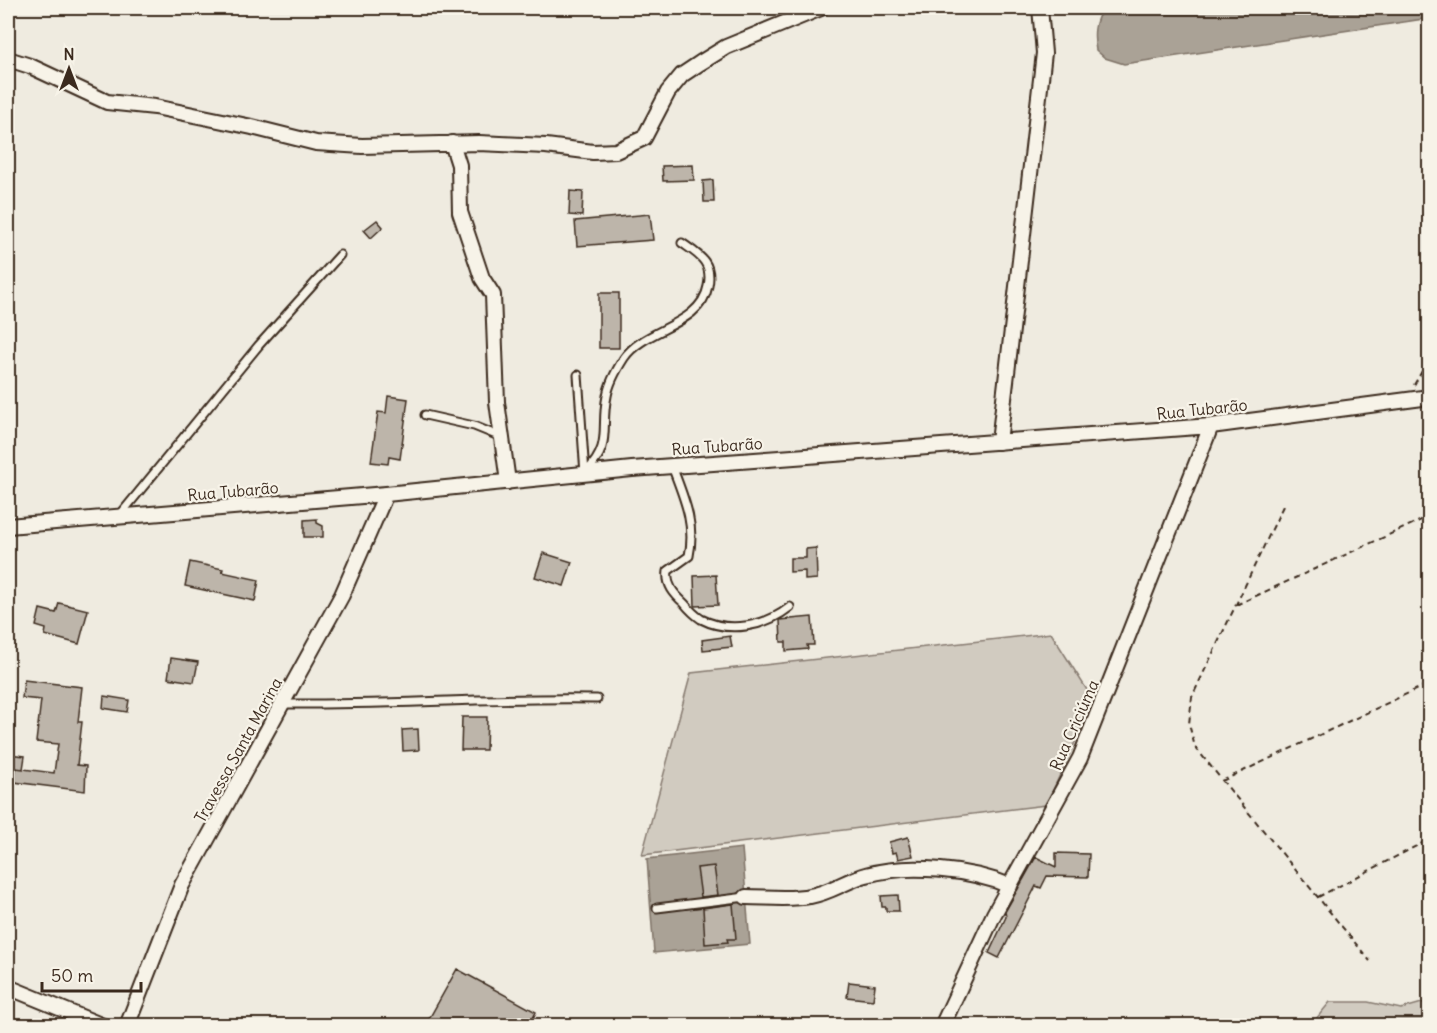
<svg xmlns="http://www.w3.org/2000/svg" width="1437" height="1033" font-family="Delius,sans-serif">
<rect width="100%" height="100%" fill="#efebe0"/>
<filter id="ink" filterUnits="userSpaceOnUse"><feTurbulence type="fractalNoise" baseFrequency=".0167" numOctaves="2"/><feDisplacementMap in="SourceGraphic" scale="12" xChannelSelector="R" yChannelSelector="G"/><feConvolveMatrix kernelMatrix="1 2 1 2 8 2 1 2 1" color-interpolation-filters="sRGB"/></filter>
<g filter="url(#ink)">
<path fill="#d1cbc0" stroke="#867a6f" stroke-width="1.5" d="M 1051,633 L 1094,701 L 1046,805 L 642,855 L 691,673 Z
M 1429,1001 L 1429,1025 L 1311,1025 L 1330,1002 L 1368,1002 L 1401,1009 Z"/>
<path fill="#aaa296" stroke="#7e7266" stroke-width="1.5" d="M 1103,8 L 1429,8 L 1430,18 L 1124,64 L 1105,58 L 1096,50 C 1093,34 1094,22 1103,8 Z
M 742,848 L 750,944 L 654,953 L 647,859 Z"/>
<path fill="#bdb5aa" stroke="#3b2a1e" stroke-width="1.5" d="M 693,165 L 694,180 L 663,181 L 662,166 Z
M 713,180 L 714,202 L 704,202 L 703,181 Z
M 570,191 L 583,192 L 582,216 L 569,215 Z
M 650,214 L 653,240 L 577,246 L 575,221 Z
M 377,220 L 383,227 L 371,238 L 364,230 Z
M 599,293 L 619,293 L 619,348 L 599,348 Z
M 388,396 L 408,399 L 400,459 L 389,457 L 388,464 L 371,462 L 378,412 L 386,413 Z
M 317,519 L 317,523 L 323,526 L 323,537 L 304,537 L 304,520 Z
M 816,548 L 817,579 L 805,580 L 805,571 L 790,572 L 790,558 L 806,558 L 806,549 Z
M 543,553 L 572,562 L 564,586 L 535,577 Z
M 190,562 L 223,569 L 222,572 L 259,580 L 255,601 L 185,586 Z
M 716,575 L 718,605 L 695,606 L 694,576 Z
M 59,603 L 88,610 L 79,644 L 45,635 L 46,629 L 36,626 L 40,609 L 56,613 Z
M 812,617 L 814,645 L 807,645 L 808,649 L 786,651 L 786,642 L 781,642 L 780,620 Z
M 730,636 L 732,647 L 703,650 L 702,640 Z
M 171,658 L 198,662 L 194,682 L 168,678 Z
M 24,680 L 82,687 L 78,722 L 82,722 L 77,765 L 86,766 L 85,791 L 14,782 L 16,768 L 54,773 L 58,744 L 36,742 L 41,700 L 22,698 Z
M 104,696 L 129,700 L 127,712 L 103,708 Z
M 462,717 L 487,717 L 486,750 L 461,750 Z
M 418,729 L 419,750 L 403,751 L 402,730 Z
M 8,754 L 25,756 L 23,769 L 8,767 Z
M 908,837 L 913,856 L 898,859 L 896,852 L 892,853 L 889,842 Z
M 1056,853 L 1089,854 L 1088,877 L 1047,876 L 1041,888 L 1036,886 L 999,958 L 989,953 L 1006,917 L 1005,912 L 1036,857 L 1056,867 Z
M 714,866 L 718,895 L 701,897 L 697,868 Z
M 898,895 L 899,911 L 886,911 L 886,907 L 882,907 L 881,896 Z
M 733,904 L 736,939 L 727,939 L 728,942 L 705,944 L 703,908 Z
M 457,969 L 536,1012 L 529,1026 L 425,1026 Z
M 849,982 L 875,985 L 873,1000 L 847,997 Z"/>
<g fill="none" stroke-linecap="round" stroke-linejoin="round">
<g stroke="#3b2a1e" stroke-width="11">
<path id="lane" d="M 578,375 L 585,474
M 425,415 L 474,426 L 501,437
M 672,466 C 683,496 696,523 689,556 L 668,571 C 666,585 674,594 684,603 C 689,609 695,615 701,619 C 730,634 766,626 790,607
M 586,472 C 613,445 600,428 607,396 C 609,383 617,369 624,358 C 644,328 701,326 708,286 C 713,262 699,255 682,243
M 120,515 L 259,345 L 340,255
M 282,704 C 387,705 492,697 597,699
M 657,908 L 746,897"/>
</g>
<g stroke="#3b2a1e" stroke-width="18">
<path id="street" d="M 8,59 L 30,66 L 107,102 L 155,107 L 252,127 L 316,143 L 362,146 L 479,143 L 546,146 L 593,152 L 616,151 L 644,138 L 668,92 L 682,75 L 700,63 L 726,47 L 821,8
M 452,143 L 459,165 L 460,212 L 482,278 L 493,295 L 497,402 L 508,482
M 999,442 L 1044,53 L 1040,8
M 8,526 L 386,494 L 632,469 L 1211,426 L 1430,397
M 746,897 C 767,897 790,900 810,896 C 830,893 847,880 866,875 C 907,863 970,869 1010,886
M 8,987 L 103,1026
M 127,1026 L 182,885 L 342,595 L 386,494
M 942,1026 L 994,914 L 1080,758 L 1211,426"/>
</g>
<path stroke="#3b2a1e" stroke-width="2" stroke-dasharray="6 4.5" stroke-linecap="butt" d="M 1414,385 L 1430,357
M 1283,506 L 1192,697 L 1189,724 L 1195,747 L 1370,961
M 1236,605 L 1430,516
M 1222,781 L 1430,683
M 1318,897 L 1430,839"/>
<use href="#lane" stroke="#f7f3e8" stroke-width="7"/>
<use href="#street" stroke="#f7f3e8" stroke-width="14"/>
</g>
</g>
<g text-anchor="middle" stroke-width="4.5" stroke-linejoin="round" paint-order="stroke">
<g font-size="16" fill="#3b2a1e" stroke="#f7f3e8">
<text transform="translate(1202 409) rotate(-6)" y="6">Rua Tubarão</text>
<text transform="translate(717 446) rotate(-4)" y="6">Rua Tubarão</text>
<text transform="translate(233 491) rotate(-5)" y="6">Rua Tubarão</text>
<text transform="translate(1074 725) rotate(-66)" y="6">Rua Criciúma</text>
<text transform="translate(238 750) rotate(-61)" y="6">Travessa Santa Marina</text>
</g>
</g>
<rect width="1437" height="1033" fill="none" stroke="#f7f3e8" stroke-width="30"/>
<rect x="15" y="15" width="1407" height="1003" fill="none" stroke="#3b2a1e" stroke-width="2" filter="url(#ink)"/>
<g transform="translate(69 69)" stroke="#f7f3e8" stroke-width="4.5" paint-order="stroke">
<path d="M0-4.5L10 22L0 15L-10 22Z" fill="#3b2a1e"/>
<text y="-9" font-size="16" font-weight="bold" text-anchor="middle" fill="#3b2a1e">N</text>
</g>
<path d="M42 982v9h99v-9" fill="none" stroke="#3b2a1e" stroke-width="3"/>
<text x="51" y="982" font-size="18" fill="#3b2a1e" stroke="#f7f3e8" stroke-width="4.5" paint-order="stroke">50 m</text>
</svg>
